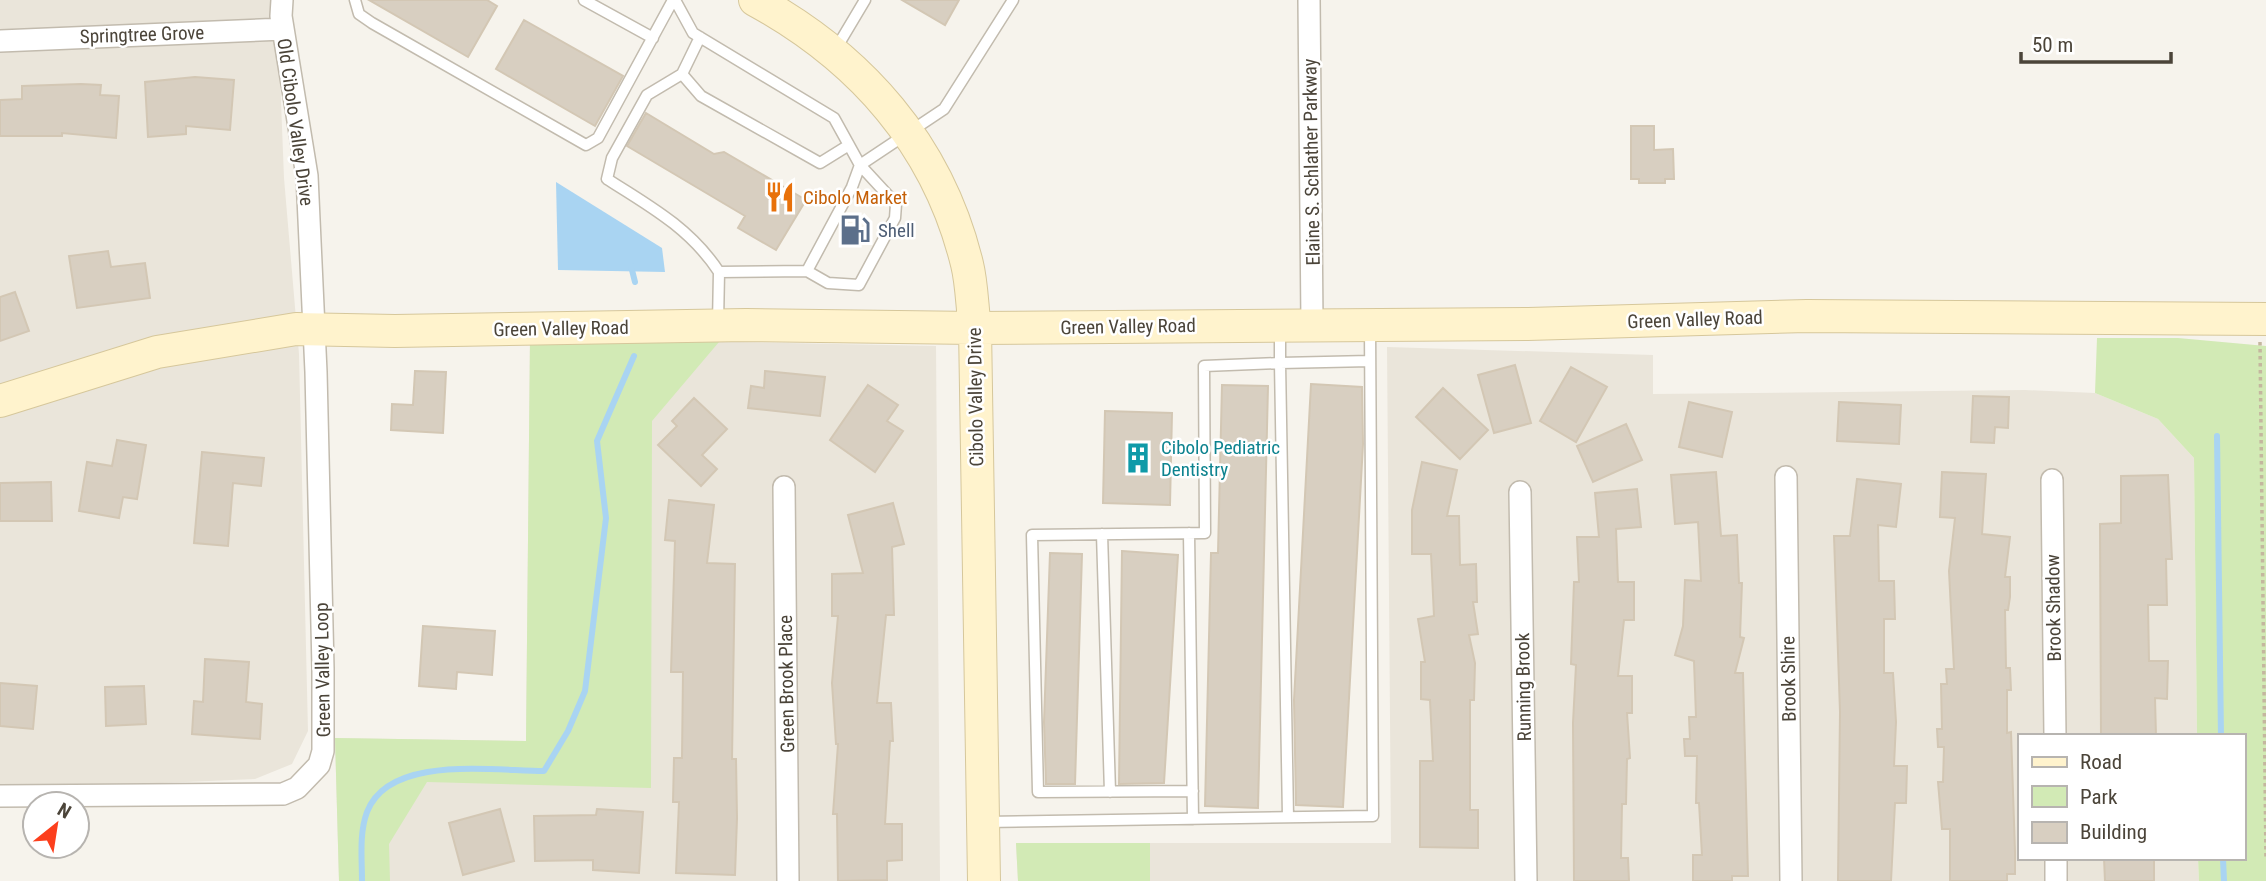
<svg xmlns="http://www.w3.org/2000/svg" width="2266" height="881" font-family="'Roboto Condensed',sans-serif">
<rect width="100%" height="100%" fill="#f6f3ec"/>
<path fill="#eae5da" d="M 0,0 L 277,0 L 284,178 L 299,354 L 308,731 L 292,764 L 255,779 L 0,790 Z
M 530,338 L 936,346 L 940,881 L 339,881 L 335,738 L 526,741 Z
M 1387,347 L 1653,355 L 1653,394 L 2025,390 L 2095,393 L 2158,419 L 2194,458 L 2197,736 L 2019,736 L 2019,858 L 2198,858 L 2199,881 L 1018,881 L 1016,843 L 1391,843 Z"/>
<path fill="#d2eab5" d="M 530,338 L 719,342 L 652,421 L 651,788 L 427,782 L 389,844 L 390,881 L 339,881 L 335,738 L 526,741 Z
M 2097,338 L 2178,338 L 2266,346 L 2266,881 L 2199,881 L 2198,858 L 2243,858 L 2243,736 L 2197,736 L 2194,458 L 2158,419 L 2095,393 Z
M 1016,843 L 1150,843 L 1150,881 L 1018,881 Z"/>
<path fill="#a9d4f2" d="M 556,182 L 662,248 L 665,272 L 558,270 Z"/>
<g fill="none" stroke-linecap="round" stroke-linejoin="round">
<path stroke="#a9d4f2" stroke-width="6" d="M 631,266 L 635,282
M 2217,436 L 2221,736
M 2223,858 L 2224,881
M 362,881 C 362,858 359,834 367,812 C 389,754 494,771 544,771 L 568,731 L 585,691 L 606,518 L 597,441 L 634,356"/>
</g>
<path fill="#d8cfc1" stroke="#d3c7b4" stroke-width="2" d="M 369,0 L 487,0 L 497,6 L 468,57 Z
M 902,0 L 959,0 L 945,25 Z
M 524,20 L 623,76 L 595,126 L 496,69 Z
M 195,77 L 234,80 L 230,130 L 186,126 L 186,134 L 148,137 L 145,82 Z
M 81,84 L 101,85 L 100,95 L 119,96 L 116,138 L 62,133 L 62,136 L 0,136 L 0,100 L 22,99 L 22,86 Z
M 646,113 L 714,154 L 724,152 L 806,200 L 776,250 L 738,228 L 745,216 L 627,146 Z
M 1631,126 L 1654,126 L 1654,150 L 1673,149 L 1674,179 L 1665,179 L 1665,183 L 1639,183 L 1639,179 L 1631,179 Z
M 108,251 L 111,267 L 145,263 L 150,298 L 77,308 L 69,256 Z
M 15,292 L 29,331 L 0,341 L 0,297 Z
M 1515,365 L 1531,423 L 1494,433 L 1478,375 Z
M 1571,367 L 1607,387 L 1576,442 L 1540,421 Z
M 415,371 L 446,372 L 443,433 L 391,430 L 392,404 L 413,405 Z
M 765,371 L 825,377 L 820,416 L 748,408 L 751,386 L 764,388 Z
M 1311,384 L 1362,387 L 1363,444 L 1343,807 L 1296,805 L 1294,700 Z
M 868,385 L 898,405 L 887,421 L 903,431 L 875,472 L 830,440 Z
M 1222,385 L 1268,386 L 1258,808 L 1205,806 L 1211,553 L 1218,553 Z
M 1443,388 L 1488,430 L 1460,459 L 1416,417 Z
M 1973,396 L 2009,397 L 2008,428 L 1995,427 L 1994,443 L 1971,442 Z
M 694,398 L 727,429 L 702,455 L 717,469 L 701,486 L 658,445 L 677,426 L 672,421 Z
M 1689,402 L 1732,412 L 1722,457 L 1679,447 Z
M 1839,402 L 1901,405 L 1899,444 L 1837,441 Z
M 1105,411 L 1172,413 L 1170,505 L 1103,503 Z
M 1626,424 L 1642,460 L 1593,482 L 1577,446 Z
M 117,440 L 146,445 L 137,499 L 123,497 L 119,518 L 79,511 L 87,462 L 112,466 Z
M 202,452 L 264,458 L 261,486 L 233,483 L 228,546 L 194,543 Z
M 1422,462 L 1457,470 L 1447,516 L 1459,516 L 1460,565 L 1476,564 L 1477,602 L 1473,602 L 1478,634 L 1469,635 L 1475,663 L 1474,700 L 1470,700 L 1470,810 L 1478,810 L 1478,848 L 1420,847 L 1420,761 L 1433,761 L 1430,700 L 1421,699 L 1421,662 L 1425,662 L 1418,619 L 1434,616 L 1431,554 L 1412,554 L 1412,510 Z
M 1716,472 L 1721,536 L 1737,535 L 1739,583 L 1742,583 L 1740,637 L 1744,638 L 1735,673 L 1743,673 L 1748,876 L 1732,876 L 1732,881 L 1693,881 L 1693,855 L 1702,855 L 1699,803 L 1696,803 L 1697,756 L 1685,756 L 1684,739 L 1690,739 L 1689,717 L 1696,717 L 1694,661 L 1675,655 L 1683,626 L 1685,580 L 1701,581 L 1698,522 L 1675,524 L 1671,475 Z
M 1942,472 L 1986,474 L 1982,534 L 2010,537 L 2005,577 L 2010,577 L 2010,597 L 2008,610 L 2005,610 L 2006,668 L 2010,668 L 2011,690 L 2007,690 L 2007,733 L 2011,732 L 2015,852 L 2015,874 L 2007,874 L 2007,881 L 1950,881 L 1950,829 L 1942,829 L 1938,782 L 1943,782 L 1944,747 L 1938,747 L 1937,729 L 1942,729 L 1941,684 L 1947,684 L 1946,669 L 1954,669 L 1949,571 L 1955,518 L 1940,517 Z
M 2168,475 L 2172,559 L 2166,559 L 2167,605 L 2148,605 L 2149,661 L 2168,661 L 2167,699 L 2155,698 L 2156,736 L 2101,736 L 2100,524 L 2121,523 L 2121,476 Z
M 1857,479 L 1901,484 L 1896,527 L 1878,525 L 1879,581 L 1894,581 L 1895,619 L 1884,619 L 1884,673 L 1893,673 L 1896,722 L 1894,766 L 1907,766 L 1906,803 L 1895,803 L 1891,881 L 1838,881 L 1840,712 L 1834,536 L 1850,536 Z
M 51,482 L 52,521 L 0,521 L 0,483 Z
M 1637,489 L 1641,527 L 1616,529 L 1618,582 L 1634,582 L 1634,620 L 1624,620 L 1618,676 L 1632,676 L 1632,713 L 1627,713 L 1630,758 L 1627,759 L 1626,804 L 1622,804 L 1621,858 L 1628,858 L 1629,881 L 1574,881 L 1573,723 L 1576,665 L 1571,664 L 1574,582 L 1579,582 L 1577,537 L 1599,537 L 1595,493 Z
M 669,500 L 714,505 L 707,563 L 735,564 L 732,759 L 736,759 L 737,818 L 735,875 L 676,873 L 679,802 L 673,802 L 674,758 L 682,758 L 683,672 L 671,672 L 675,541 L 665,540 Z
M 893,503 L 904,544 L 892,547 L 894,615 L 886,615 L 877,703 L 891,703 L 893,741 L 890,741 L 885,824 L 902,824 L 902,860 L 887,861 L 887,880 L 838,881 L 837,814 L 833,814 L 838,744 L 836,744 L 832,683 L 838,616 L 832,616 L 832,574 L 863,573 L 848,515 Z
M 1122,551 L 1178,555 L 1164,783 L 1119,784 Z
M 1050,553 L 1082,554 L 1075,784 L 1046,784 L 1044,722 Z
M 423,626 L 495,631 L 492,675 L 457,672 L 456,689 L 419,686 Z
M 205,659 L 249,662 L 246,702 L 262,704 L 260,739 L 192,734 L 194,701 L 203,702 Z
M 0,683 L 37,686 L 33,729 L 0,726 Z
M 144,686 L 146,724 L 106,726 L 105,687 Z
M 500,809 L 514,861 L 463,875 L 449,823 Z
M 597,809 L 643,812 L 639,873 L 593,870 L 593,860 L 535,861 L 534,816 L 596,815 Z
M 2104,858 L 2154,858 L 2154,881 L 2105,881 Z"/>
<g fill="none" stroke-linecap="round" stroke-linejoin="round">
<g stroke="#c2bbae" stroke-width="13">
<path id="lane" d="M 355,0 L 359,14 L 372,23 L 586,145 L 598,138 L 673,0
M 584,0 L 653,38
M 675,0 L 693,33 L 834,118 L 860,165 L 944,109 L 1013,0
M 700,37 L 682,74 L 647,95 L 612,158 L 607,179 C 650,206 691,229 719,272
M 834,52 L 865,0
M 682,74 L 701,96 L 820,163 L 849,145
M 718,323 L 719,272 L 807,271 L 828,283 L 859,285 L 895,218 L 896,204 L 860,165 L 852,187 L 807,271
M 1189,533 L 1193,819
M 1102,534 L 1110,792
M 1193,791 L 1038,792 L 1032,535 L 1205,533 L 1204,366 L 1280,363 L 1280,330
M 1288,817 L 1280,363 L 1370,361
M 985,822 L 1373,816 L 1370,328"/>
</g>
<g stroke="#c2bbae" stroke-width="24">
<path id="street" d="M 1309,0 L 1312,323
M 0,41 L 283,29
M 1786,477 L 1791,881
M 2052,480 L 2055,736
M 784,487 L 788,881
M 1520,492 L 1526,881
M 0,796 L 283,794 L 297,788 L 319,765 L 323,751 L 323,668 L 316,372 L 307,176 L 281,16 L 282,0
M 2056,858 L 2056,881"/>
</g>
<g stroke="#d6c79b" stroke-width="34">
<path id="secondary" d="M 755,0 C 861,58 938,145 967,264 C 972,284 972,307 975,328 L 984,881
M 0,401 L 157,352 L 296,329 L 395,331 L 746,325 L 975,328 L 1528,324 L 1807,316 L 2266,319"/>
</g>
<path stroke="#c4b79f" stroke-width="3.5" stroke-dasharray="3.5 3.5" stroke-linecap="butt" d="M 2260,342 L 2266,860"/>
<use href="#lane" stroke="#fff" stroke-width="10"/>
<use href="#street" stroke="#fff" stroke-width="21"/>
<use href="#secondary" stroke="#fff3cd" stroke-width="32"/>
</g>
<defs>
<g id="restaurant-bare" transform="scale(2.415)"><path d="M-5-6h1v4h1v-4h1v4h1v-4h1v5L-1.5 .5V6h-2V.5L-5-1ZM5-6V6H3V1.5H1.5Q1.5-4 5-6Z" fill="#e8710a" stroke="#fff" stroke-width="2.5" paint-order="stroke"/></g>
<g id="fuel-bare" transform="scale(2.415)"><path d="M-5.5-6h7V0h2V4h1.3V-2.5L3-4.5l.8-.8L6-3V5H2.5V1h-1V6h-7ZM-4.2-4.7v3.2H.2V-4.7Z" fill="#5c6f8a" stroke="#fff" stroke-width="2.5" paint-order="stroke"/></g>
<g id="building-bare" transform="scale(2.415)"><path d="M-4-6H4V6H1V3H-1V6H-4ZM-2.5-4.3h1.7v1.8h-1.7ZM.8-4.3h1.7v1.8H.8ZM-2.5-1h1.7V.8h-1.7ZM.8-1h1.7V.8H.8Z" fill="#0f9aa8" stroke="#fff" stroke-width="2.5" paint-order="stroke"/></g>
</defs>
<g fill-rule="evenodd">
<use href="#restaurant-bare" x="780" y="197"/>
<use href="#fuel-bare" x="855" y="230"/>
<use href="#building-bare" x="1138" y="458"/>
</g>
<g text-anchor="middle" stroke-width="5" stroke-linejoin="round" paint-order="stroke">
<g font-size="19" fill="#4b4439" stroke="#fff">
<text transform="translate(142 34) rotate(-2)" y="7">Springtree Grove</text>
<text transform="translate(296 122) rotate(82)" y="7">Old Cibolo Valley Drive</text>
<text transform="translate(1311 162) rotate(-91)" y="7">Elaine S. Schlather Parkway</text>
<text transform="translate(1695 319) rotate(-2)" y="7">Green Valley Road</text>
<text transform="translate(1128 326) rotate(-1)" y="7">Green Valley Road</text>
<text transform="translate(561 328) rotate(-1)" y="7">Green Valley Road</text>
<text transform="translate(975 397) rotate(-91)" y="7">Cibolo Valley Drive</text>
<text transform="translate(2053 608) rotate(-91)" y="7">Brook Shadow</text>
<text transform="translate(322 670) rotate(-91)" y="7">Green Valley Loop</text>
<text transform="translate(1788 679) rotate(-91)" y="7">Brook Shire</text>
<text transform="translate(786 684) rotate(-91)" y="7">Green Brook Place</text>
<text transform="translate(1523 687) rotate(-91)" y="7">Running Brook</text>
</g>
<g font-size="19" fill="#c56008" stroke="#fff" text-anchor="start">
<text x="803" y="204">Cibolo Market</text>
</g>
<g font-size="19" fill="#4e5e75" stroke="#fff" text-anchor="start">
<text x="878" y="237">Shell</text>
</g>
<g font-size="19" fill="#0d838f" stroke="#fff" text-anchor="start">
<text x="1161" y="454">Cibolo Pediatric<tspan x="1161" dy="22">Dentistry</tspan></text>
</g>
</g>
<rect x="2018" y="734" width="228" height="126" fill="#ffffff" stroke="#b7b4b0" stroke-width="2"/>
<rect x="2032" y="757" width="35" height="10" fill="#fff3cd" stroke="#b7b4b0" stroke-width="2"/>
<text x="2080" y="769" font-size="21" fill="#4b4439">Road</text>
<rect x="2032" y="786" width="35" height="21" fill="#d2eab5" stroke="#b7b4b0" stroke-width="2"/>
<text x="2080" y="804" font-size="21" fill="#4b4439">Park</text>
<rect x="2032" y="822" width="35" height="21" fill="#d8cfc1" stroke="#b7b4b0" stroke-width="2"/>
<text x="2080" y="839" font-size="21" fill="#4b4439">Building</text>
<g transform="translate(56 825) rotate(30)"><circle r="33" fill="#ffffff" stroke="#b7b4b0" stroke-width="2"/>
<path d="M0-5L12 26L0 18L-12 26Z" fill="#fc3f1d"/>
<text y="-10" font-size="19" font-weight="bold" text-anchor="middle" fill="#4b4439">N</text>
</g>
<path d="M2021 52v10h150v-10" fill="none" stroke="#4b4439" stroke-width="3.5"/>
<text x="2032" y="52" font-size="21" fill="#4b4439" stroke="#ffffff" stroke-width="5" paint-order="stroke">50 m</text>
</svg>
